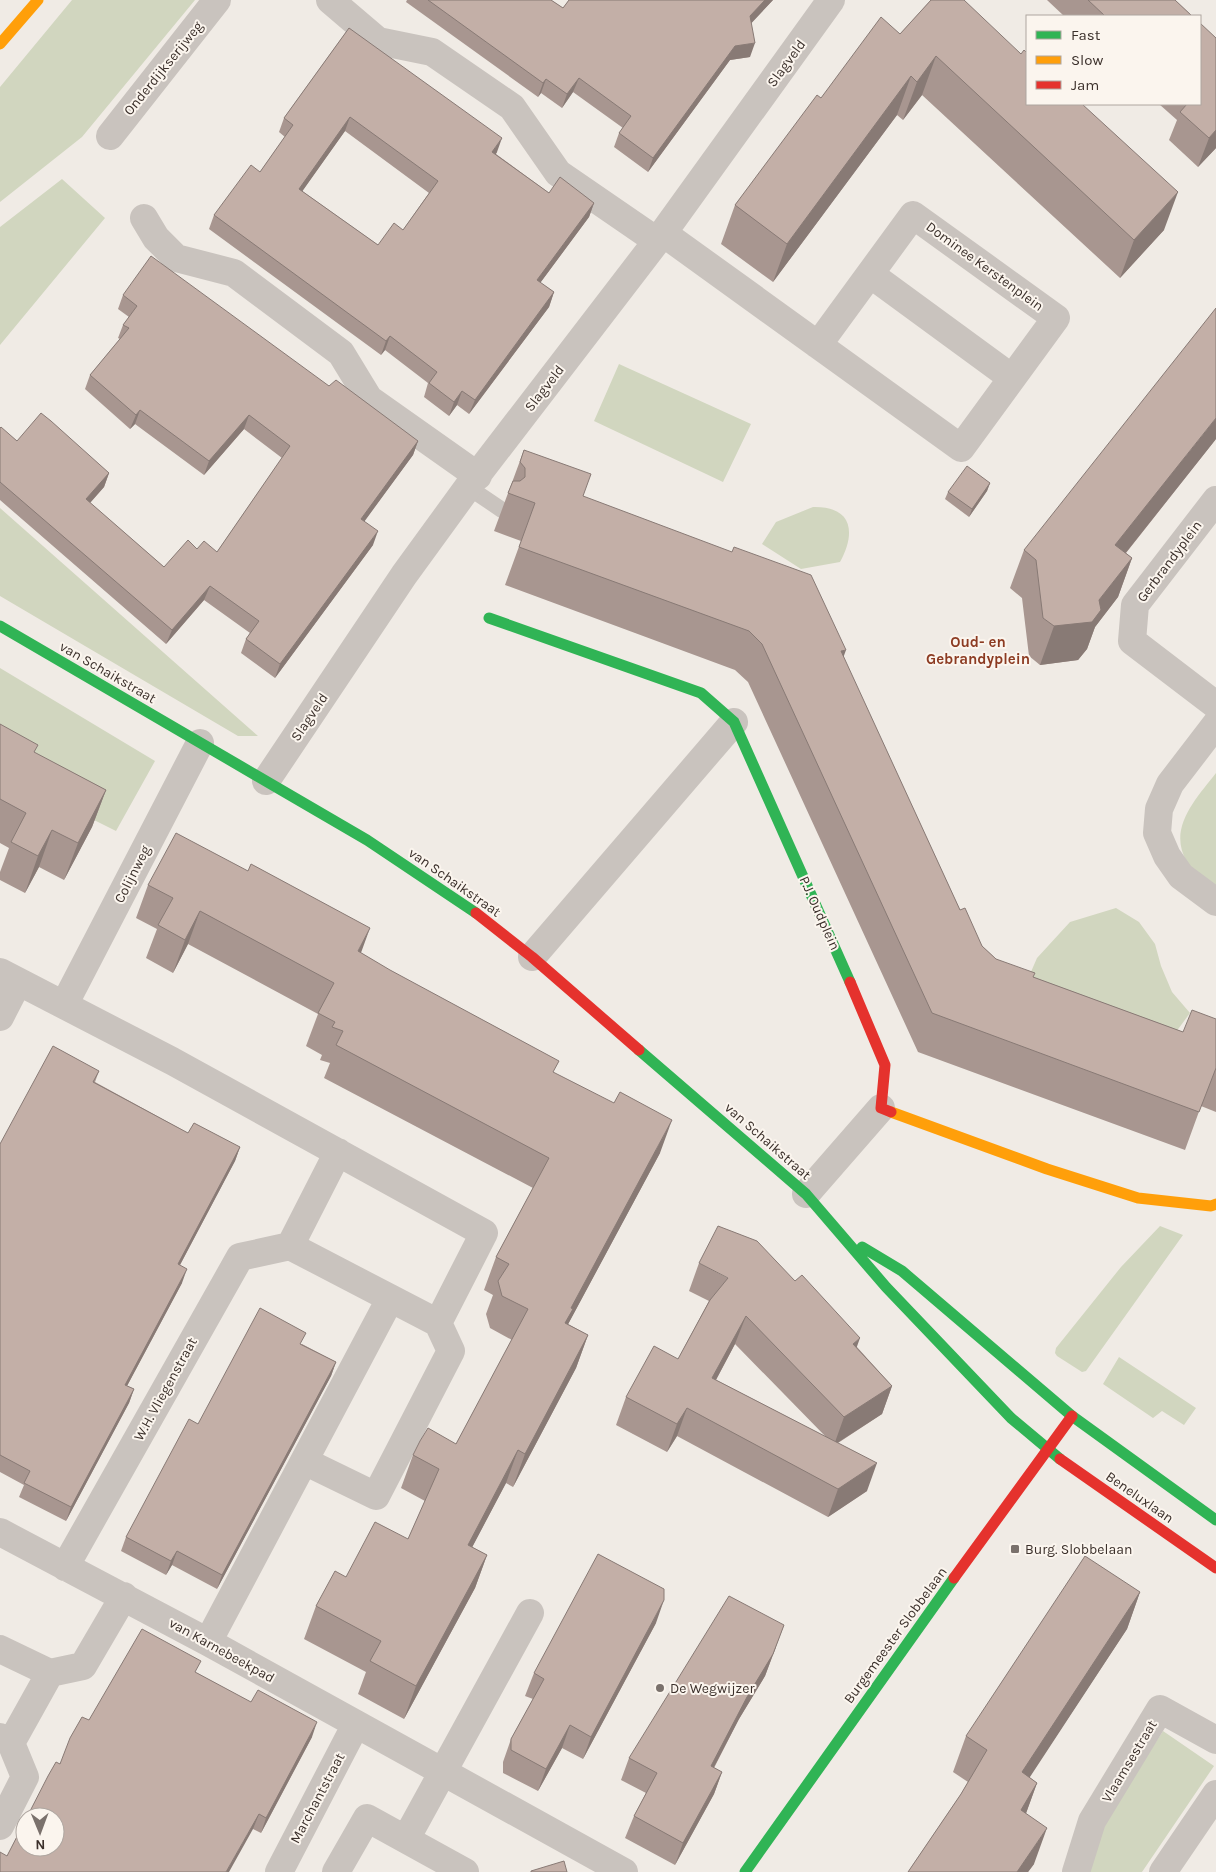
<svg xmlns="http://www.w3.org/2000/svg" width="1216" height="1872" font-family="Karla,sans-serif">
<rect width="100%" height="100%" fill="#f0ebe5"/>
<path fill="#d1d6bf" d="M 72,0 L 195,0 L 82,137 L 0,202 L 0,87 Z
M 62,179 L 105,218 L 0,345 L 0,227 Z
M 619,364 L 751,424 L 723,482 L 594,421 Z
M 813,507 C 853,506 856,533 840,562 L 801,569 L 762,544 L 776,522 Z
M 0,508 L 258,736 L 238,736 L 0,596 Z
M 0,668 L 155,761 L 116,831 L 0,773 Z
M 1216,773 L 1216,888 C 1207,881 1193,872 1187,862 C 1167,828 1196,799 1216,773 Z
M 1116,908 L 1139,922 L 1155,944 L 1161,966 L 1172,992 L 1190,1013 L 1173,1036 L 1027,981 L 1037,958 L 1070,922 Z
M 1160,1226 L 1183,1235 L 1086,1371 L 1082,1372 L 1057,1356 L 1055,1353 L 1056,1348 L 1121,1267 Z
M 1119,1357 L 1196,1408 L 1184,1425 L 1162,1411 L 1153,1418 L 1103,1384 Z
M 1163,1731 L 1214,1766 L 1142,1872 L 1084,1872 L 1076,1866 Z"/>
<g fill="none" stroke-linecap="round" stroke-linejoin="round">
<path stroke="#c9c3be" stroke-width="16" d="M 468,487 L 502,510"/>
<path stroke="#c9c3be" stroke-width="28" d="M 330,0 L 378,41 L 432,52 L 512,107 L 558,173 L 657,241
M 110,136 L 217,0
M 144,218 L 156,238 L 176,258 L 234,273 L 341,353 L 369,399 L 478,476
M 663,233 L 961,448 L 1056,318 L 913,215 L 818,345
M 870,274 L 1012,378
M 1216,500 L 1135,605 L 1132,641 L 1216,705
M 1216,724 L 1170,784 L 1159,809 L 1157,833 L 1167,856 L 1181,876 L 1216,902
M 266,781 L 404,575 L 468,487 L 663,233 L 831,0
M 532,957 L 734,722
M 0,972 L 172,1061 L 484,1233 L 438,1323 L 290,1246 L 338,1152
M 64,1005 L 200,743
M 0,1017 L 18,982
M 806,1194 L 881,1108
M 304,1461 L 376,1496 L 451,1351 L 438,1323
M 0,1532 L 208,1642 L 624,1872
M 65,1567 L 240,1257 L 290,1246
M 208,1642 L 390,1299
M 0,1649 L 50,1673 L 11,1743 L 0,1737
M 50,1673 L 83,1666 L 124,1596
M 0,1826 L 25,1777 L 11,1743
M 406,1839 L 530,1613
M 279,1872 L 356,1724
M 336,1872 L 367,1818 L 465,1872
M 1076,1872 L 1092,1821 L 1160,1709 L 1216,1740
M 1163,1872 L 1216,1794"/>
<path stroke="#30b455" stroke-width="11" d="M 489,618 L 701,693 L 734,722 L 850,982
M 0,626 L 367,840 L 476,913
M 639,1050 L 806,1194 L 886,1287 L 1011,1418 L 1060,1459
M 862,1247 L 902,1271 L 1072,1416 L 1216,1520
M 745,1872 L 954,1578"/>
<path stroke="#ff9f0a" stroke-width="11" d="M 0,44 L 38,0
M 891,1112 L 1047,1169 L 1138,1198 L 1211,1206 L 1216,1204"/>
<path stroke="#e5322d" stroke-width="11" d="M 476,913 L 532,957 L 639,1050
M 850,982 L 885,1065 L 881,1108 L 891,1112
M 1060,1459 L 1216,1568
M 954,1578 L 1072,1416"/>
</g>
<path fill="#a89690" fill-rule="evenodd" d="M 407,0 L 551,0 L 563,8 L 569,0 L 773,0 L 751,23 L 750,57 L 730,60 L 648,172 L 614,147 L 619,133 L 623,128 L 573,92 L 562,108 L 541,93 L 538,97 L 406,2 Z
M 931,0 L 1164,230 L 1120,278 L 922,95 L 903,120 L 897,115 L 773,282 L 721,244 L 735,205 L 821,98 L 900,34 Z
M 1047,0 L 1175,0 L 1192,16 L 1064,16 Z
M 349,28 L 497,152 L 496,154 L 549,193 L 594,203 L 589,217 L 540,283 L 554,292 L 549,307 L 469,414 L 457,405 L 449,416 L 424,397 L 428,383 L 385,350 L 381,355 L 209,229 L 214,215 L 260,172 L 285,137 L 279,132 L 284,118 ZM 345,131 L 429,193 L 403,230 L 378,245 L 302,191 Z
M 1216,38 L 1216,148 L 1198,167 L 1169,140 L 1177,120 L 1159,104 L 1200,104 Z
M 123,295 L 329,386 L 418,441 L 413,455 L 364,521 L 373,545 L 275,678 L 241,653 L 246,639 L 250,633 L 204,600 L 166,644 L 0,500 L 0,428 L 17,441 L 109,473 L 104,487 L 90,503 L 164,567 L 197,549 L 217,552 L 282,458 L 244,429 L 204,475 L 135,424 L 130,429 L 85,389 L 90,375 L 120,339 L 118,338 L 123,325 L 129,317 L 118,309 Z
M 1216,439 L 1126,553 L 1132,558 L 1118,597 L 1095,627 L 1087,649 L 1078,660 L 1040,665 L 1029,656 L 1022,598 L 1010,588 L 1024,550 Z
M 524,450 L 583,496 L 843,657 L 960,910 L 982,946 L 996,959 L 1033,977 L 1183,1032 L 1216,1019 L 1216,1112 L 1201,1106 L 1185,1150 L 918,1052 L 748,682 L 735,670 L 505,585 L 521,541 L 494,531 Z
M 990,483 L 987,491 L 969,517 L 945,499 L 948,492 Z
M 0,724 L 35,753 L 106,790 L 92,827 L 64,880 L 39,867 L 25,893 L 0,880 L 0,872 L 9,848 L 0,843 Z
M 148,885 L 361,953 L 554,1073 L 660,1153 L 568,1324 L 588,1335 L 576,1368 L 513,1487 L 506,1483 L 472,1547 L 487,1555 L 475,1588 L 404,1719 L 358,1694 L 366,1672 L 304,1639 L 316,1606 L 346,1577 L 408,1539 L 425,1501 L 401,1488 L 413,1455 L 456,1444 L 512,1340 L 490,1328 L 486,1314 L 493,1295 L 484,1290 L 496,1257 L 533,1188 L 324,1078 L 330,1063 L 320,1060 L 322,1055 L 306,1046 L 318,1014 L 188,944 L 173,973 L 146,958 L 157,929 L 136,918 Z
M 99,1071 L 95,1082 L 188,1133 L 240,1147 L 235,1161 L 180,1265 L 182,1283 L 127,1386 L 134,1389 L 129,1403 L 66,1521 L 19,1497 L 24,1485 L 0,1472 L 0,1144 Z
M 699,1263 L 857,1347 L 892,1386 L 882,1414 L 838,1443 L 867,1491 L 828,1517 L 677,1436 L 667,1452 L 616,1425 L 626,1397 L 678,1359 L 709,1301 L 689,1291 ZM 735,1344 L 826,1437 L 716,1380 Z
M 302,1344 L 336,1362 L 331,1376 L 217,1589 L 172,1565 L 166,1575 L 121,1551 L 126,1537 L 198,1424 Z
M 1140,1592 L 1127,1629 L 1029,1777 L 1037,1783 L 1026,1813 L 1034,1864 L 1028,1872 L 908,1872 L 961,1794 L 968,1782 L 953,1772 L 966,1736 Z
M 656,1623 L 583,1759 L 562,1748 L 538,1791 L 503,1773 L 503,1762 L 511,1739 L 533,1699 L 525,1696 L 534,1673 Z
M 776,1647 L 765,1676 L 739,1719 L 714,1768 L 722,1772 L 714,1794 L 675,1865 L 625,1838 L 634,1816 L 646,1793 L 621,1780 L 629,1758 Z
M 197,1673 L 312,1737 L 261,1833 L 253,1829 L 7,1856 L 60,1764 L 89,1720 Z"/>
<path fill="#887a75" d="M 765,0 L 773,0 L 745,30 L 750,16 Z
M 755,43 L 750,57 L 730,60 L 648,172 L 653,158 L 735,46 Z
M 936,56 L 922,95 L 903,120 L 917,82 Z
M 911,76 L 897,115 L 773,282 L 787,244 Z
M 579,78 L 573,92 L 562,108 L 567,94 Z
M 546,79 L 541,93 L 538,97 L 543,83 Z
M 350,117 L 345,131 L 294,203 L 299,189 Z
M 1216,130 L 1216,148 L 1198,167 L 1209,138 Z
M 502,138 L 497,152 L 487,166 L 492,152 Z
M 1178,192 L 1164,230 L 1120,278 L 1134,240 Z
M 594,203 L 589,217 L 532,294 L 537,280 Z
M 554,292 L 549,307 L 469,414 L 475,400 Z
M 390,336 L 385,350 L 381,355 L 386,341 Z
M 462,391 L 457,405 L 449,416 L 454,402 Z
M 140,410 L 135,424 L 130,429 L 136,415 Z
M 249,415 L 244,429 L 204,475 L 209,461 Z
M 1216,418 L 1216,439 L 1101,584 L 1115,545 Z
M 418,441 L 413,455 L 356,533 L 361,519 Z
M 109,473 L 104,487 L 81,513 L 86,499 Z
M 990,483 L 987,491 L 969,517 L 972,509 Z
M 378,531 L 373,545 L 275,678 L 280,664 Z
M 1132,558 L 1118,597 L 1095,627 L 1087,649 L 1078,660 L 1040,665 L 1054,626 L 1099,600 Z
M 210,586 L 204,600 L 166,644 L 172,630 Z
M 846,650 L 832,689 L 841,651 Z
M 106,790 L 92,827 L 64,880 L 78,843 Z
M 52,830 L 39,867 L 25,893 L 38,856 Z
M 200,911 L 188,944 L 173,973 L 185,940 Z
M 370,928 L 358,961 L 358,951 Z
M 672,1120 L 660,1153 L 565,1330 L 565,1323 L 571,1308 Z
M 240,1147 L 235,1161 L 173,1278 L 178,1264 Z
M 187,1269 L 182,1283 L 120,1399 L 125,1385 Z
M 746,1316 L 735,1344 L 702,1406 L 712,1378 Z
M 588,1335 L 576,1368 L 513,1487 L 525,1454 Z
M 860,1338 L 850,1366 L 853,1344 Z
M 336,1362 L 331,1376 L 217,1589 L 222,1575 Z
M 892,1386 L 882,1414 L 834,1445 L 844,1417 Z
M 134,1389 L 129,1403 L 66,1521 L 71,1507 Z
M 687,1408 L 677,1436 L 667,1452 L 677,1424 Z
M 518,1450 L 506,1483 L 456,1578 L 468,1545 Z
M 877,1463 L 867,1491 L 828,1517 L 838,1489 Z
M 177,1551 L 172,1565 L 166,1575 L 171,1561 Z
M 487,1555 L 475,1588 L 404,1719 L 416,1686 Z
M 1140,1592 L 1127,1629 L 1009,1809 L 1022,1772 Z
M 664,1600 L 656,1623 L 583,1759 L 591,1737 Z
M 784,1625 L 765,1676 L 739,1719 L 703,1788 L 711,1766 Z
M 317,1722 L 312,1737 L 261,1833 L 266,1818 Z
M 570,1725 L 562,1748 L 538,1791 L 546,1769 Z
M 722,1772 L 714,1794 L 675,1865 L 683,1843 Z
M 1037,1783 L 1024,1819 L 1021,1810 Z
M 259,1814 L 253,1829 L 229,1872 L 226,1872 Z
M 1047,1828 L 1034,1864 L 1028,1872 L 1017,1872 Z"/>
<path fill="#c3afa7" stroke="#887a75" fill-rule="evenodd" d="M 428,0 L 551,0 L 563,8 L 569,0 L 765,0 L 750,16 L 755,43 L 735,46 L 653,158 L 619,133 L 631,116 L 579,78 L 567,94 L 546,79 L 543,83 Z
M 931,0 L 964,0 L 1021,54 L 1024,50 L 1027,53 L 1027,104 L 1082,104 L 1178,192 L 1134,240 L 936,56 L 917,82 L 911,76 L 787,244 L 735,205 L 817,95 L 821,98 L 881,17 L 900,34 Z
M 1088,0 L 1175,0 L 1192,16 L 1105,16 Z
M 1200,23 L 1216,38 L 1216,130 L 1209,138 L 1180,112 L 1187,104 L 1200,104 Z
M 349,28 L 502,138 L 492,152 L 549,193 L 560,177 L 594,203 L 537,280 L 554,292 L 475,400 L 462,391 L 454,402 L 429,383 L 437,372 L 390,336 L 386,341 L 214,215 L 251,165 L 260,172 L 293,125 L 284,118 ZM 350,117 L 438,181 L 403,230 L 394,223 L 378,245 L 299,189 Z
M 151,256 L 329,386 L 336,380 L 418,441 L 361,519 L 378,531 L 280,664 L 246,639 L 259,621 L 210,586 L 172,630 L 0,482 L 0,428 L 1,427 L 17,441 L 41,413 L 51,421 L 109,473 L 86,499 L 164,567 L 188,540 L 197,549 L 204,541 L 217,552 L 290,446 L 249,415 L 209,461 L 140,410 L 136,415 L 90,375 L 129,328 L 123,325 L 137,306 L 123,295 Z
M 1216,308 L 1216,418 L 1115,545 L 1132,558 L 1099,600 L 1101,610 L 1092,622 L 1054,626 L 1043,618 L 1036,560 L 1024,550 Z
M 524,450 L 591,474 L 583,496 L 732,552 L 734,547 L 811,575 L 846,650 L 841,651 L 960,910 L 965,908 L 982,946 L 996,959 L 1035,973 L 1033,977 L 1183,1032 L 1192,1010 L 1216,1019 L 1216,1068 L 1199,1112 L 932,1013 L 762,644 L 749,631 L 519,547 L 535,503 L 508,493 L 513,481 L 520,481 L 525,477 L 525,468 L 520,462 Z
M 967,466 L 990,483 L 972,509 L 948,492 Z
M 0,724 L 38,745 L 34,752 L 106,790 L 78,843 L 52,830 L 38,856 L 11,842 L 26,813 L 0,799 Z
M 176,833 L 248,871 L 251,864 L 370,928 L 358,951 L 390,970 L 559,1061 L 553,1072 L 614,1103 L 620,1092 L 672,1120 L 571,1308 L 573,1309 L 565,1323 L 588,1335 L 525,1454 L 518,1450 L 468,1545 L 487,1555 L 416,1686 L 370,1661 L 381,1641 L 316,1606 L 335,1571 L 346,1577 L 375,1522 L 408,1539 L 439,1469 L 413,1455 L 420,1441 L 428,1428 L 456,1444 L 528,1309 L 502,1296 L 498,1281 L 509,1264 L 496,1257 L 549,1158 L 336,1045 L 343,1031 L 332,1027 L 335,1022 L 318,1013 L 334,983 L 200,911 L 185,940 L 158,925 L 173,898 L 148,885 Z
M 53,1046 L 99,1071 L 93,1082 L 188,1133 L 194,1123 L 240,1147 L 178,1264 L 187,1269 L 125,1385 L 134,1389 L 71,1507 L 24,1483 L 30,1471 L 0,1455 L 0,1144 Z
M 718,1226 L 757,1241 L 795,1281 L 802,1275 L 860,1338 L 853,1344 L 892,1386 L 844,1417 L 746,1316 L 712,1378 L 877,1463 L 838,1489 L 687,1408 L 677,1424 L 626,1397 L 654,1346 L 678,1359 L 710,1300 L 728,1278 L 699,1263 Z
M 260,1308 L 306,1333 L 300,1344 L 336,1362 L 222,1575 L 177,1551 L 171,1561 L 126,1537 L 189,1419 L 198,1424 Z
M 598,1554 L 664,1589 L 664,1600 L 591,1737 L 570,1725 L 546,1769 L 511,1750 L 511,1739 L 544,1679 L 534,1673 Z
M 1085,1556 L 1140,1592 L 1022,1772 L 1037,1783 L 1021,1810 L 1047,1828 L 1017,1872 L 908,1872 L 961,1794 L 987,1750 L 966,1736 Z
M 729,1596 L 784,1625 L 773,1654 L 747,1697 L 711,1766 L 722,1772 L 683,1843 L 634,1816 L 657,1773 L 629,1758 Z
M 142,1629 L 201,1661 L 195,1672 L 251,1702 L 258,1690 L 317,1722 L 266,1818 L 259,1814 L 226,1872 L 0,1872 L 0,1852 L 7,1856 L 25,1821 L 25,1847 L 55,1847 L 55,1817 L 27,1817 L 48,1776 L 56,1762 L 60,1764 L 70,1738 L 82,1717 L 89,1720 Z
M 564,1861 L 567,1872 L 531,1872 L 531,1871 Z"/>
<g fill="#7a716c" stroke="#fbf5ee" stroke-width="2">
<rect x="1010" y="1544" width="10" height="10" rx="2.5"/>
<circle cx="660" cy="1688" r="5"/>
</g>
<g text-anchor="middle" stroke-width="4" stroke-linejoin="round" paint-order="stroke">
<g font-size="14" fill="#3b302b" stroke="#fbf5ee">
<text transform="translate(786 63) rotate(-54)" y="5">Slagveld</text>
<text transform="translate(163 68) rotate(-51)" y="5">Onderdijkserijweg</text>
<text transform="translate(985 266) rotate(36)" y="5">Dominee Kerstenplein</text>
<text transform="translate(544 388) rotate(-52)" y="5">Slagveld</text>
<text transform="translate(1169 561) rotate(-53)" y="5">Gerbrandyplein</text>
<text transform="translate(108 672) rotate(30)" y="5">van Schaikstraat</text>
<text transform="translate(309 717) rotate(-56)" y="5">Slagveld</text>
<text transform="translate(132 874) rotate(-63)" y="5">Colijnweg</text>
<text transform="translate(455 882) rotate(35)" y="5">van Schaikstraat</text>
<text transform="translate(820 913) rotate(66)" y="5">P.J. Oudplein</text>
<text transform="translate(768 1141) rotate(41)" y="5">van Schaikstraat</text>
<text transform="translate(165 1389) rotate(-61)" y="5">W.H. Vliegenstraat</text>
<text transform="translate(1140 1497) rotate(35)" y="5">Beneluxlaan</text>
<text transform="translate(895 1635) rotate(-54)" y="5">Burgemeester Slobbelaan</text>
<text transform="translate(222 1650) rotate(29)" y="5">van Karnebeekpad</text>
<text transform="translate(1129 1761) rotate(-59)" y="5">Vlaamsestraat</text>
<text transform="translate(317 1798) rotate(-62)" y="5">Marchantstraat</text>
</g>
<g font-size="14" fill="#3b302b" stroke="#fbf5ee" text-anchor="start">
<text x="1025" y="1554">Burg. Slobbelaan</text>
<text x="670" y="1693">De Wegwijzer</text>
</g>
<g font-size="15" font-weight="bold" fill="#8c3b22" stroke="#fbf5ee">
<text x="978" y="647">Oud- en<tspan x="978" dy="17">Gebrandyplein</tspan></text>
</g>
</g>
<rect x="1026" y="15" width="175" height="90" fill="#fbf5ee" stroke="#aea6a0"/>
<rect x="1036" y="31" width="25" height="8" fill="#30b455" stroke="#aea6a0"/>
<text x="1071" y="40" font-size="15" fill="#3b302b">Fast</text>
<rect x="1036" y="56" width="25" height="8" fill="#ff9f0a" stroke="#aea6a0"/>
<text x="1071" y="65" font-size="15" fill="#3b302b">Slow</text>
<rect x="1036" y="81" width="25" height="8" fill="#e5322d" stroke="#aea6a0"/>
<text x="1071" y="90" font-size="15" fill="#3b302b">Jam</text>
<g transform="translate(40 1832) rotate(179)"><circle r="24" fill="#fbf5ee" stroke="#aea6a0"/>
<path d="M0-4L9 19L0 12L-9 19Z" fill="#7a716c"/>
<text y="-8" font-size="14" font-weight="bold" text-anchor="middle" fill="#3b302b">N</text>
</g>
</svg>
